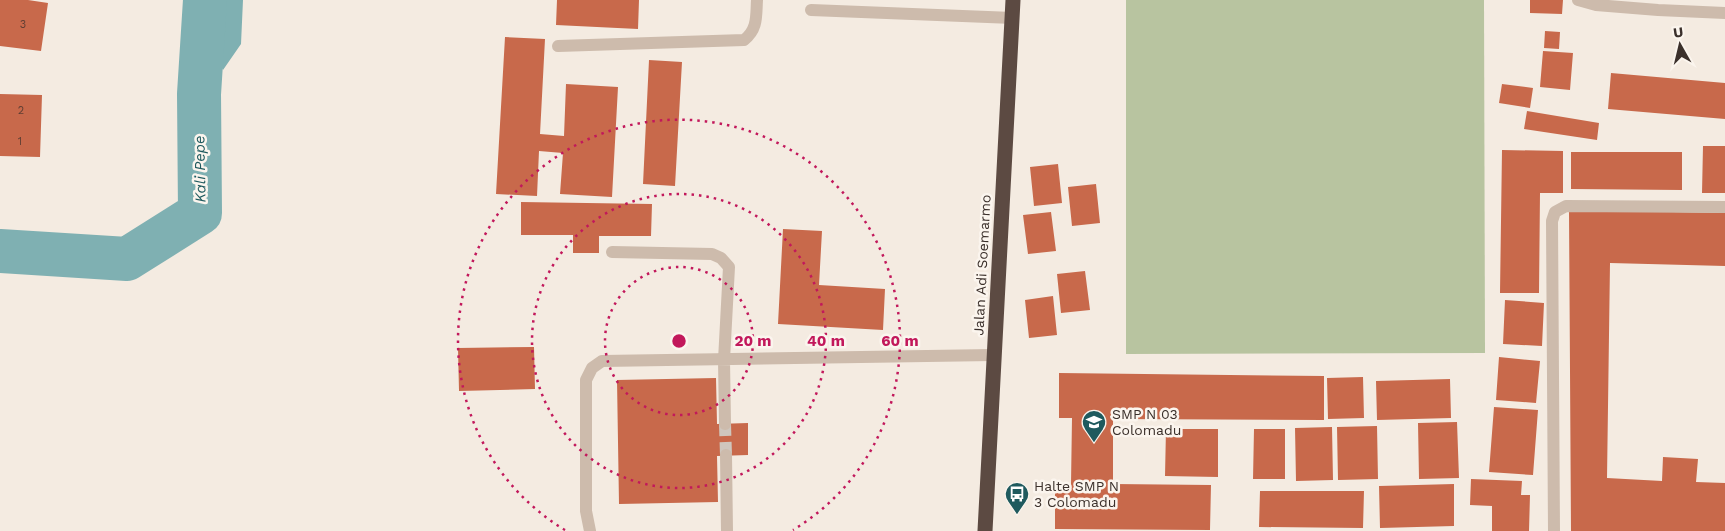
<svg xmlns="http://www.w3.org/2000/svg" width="1725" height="531" font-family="'Work Sans',sans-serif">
<rect width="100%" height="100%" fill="#f4ebe1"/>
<path fill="#b8c4a0" d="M 1126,0 L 1484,0 L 1485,353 L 1126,354 Z"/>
<path fill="#7fb0b2" d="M 190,0 L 243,0 L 241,44 L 223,70 L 215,56 L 204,18 Z"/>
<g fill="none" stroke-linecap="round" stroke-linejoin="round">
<path stroke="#7fb0b2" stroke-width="44" d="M 0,251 L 127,259 L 200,213 L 199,94 L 205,0"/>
</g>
<path fill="#c8694b" d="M 0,0 L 28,0 L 48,3 L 41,51 L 0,46 Z
M 557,0 L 639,0 L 638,29 L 556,25 Z
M 1530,0 L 1563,0 L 1562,14 L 1530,13 Z
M 1545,31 L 1560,32 L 1559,49 L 1544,48 Z
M 505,37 L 545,39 L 540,134 L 564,136 L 566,84 L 618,87 L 612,197 L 560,194 L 563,153 L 539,151 L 537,196 L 496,194 Z
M 1543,51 L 1573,53 L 1570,90 L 1540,87 Z
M 649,60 L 682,62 L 675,186 L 643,184 Z
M 1611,73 L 1725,83 L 1725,119 L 1608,109 Z
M 1502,84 L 1533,88 L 1530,108 L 1499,103 Z
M 0,94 L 42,95 L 40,157 L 0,156 Z
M 1527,111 L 1599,123 L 1597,140 L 1524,129 Z
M 1703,146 L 1725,146 L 1725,193 L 1702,193 Z
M 1502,150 L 1563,151 L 1563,193 L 1540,193 L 1539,293 L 1500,293 Z
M 1571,152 L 1682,152 L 1682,190 L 1571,189 Z
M 1058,164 L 1062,203 L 1034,206 L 1030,167 Z
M 1096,184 L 1100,223 L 1072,226 L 1068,187 Z
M 521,202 L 652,204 L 651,236 L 599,236 L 599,253 L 573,253 L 573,235 L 521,235 Z
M 1569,210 L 1725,213 L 1725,266 L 1610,263 L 1607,478 L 1662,481 L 1663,457 L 1698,459 L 1696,482 L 1725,483 L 1725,531 L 1571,531 Z
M 1051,212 L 1056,251 L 1028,254 L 1023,215 Z
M 783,229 L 822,231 L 819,285 L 885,289 L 883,330 L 778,324 Z
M 1085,271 L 1090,310 L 1061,313 L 1057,274 Z
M 1053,296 L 1057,335 L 1029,338 L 1025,300 Z
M 1505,300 L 1544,303 L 1542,346 L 1503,344 Z
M 534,347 L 535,389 L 459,391 L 458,348 Z
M 1499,357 L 1540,361 L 1536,403 L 1496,400 Z
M 1059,373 L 1324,376 L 1324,420 L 1113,419 L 1113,484 L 1211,485 L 1210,530 L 1055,529 L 1055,484 L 1071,484 L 1072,418 L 1059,418 Z
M 1363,377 L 1364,418 L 1328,419 L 1327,378 Z
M 716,378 L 717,424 L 748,423 L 748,455 L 717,456 L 718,502 L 619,504 L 617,380 Z
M 1450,379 L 1451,418 L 1377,420 L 1376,381 Z
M 1494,407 L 1538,410 L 1533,475 L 1489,472 Z
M 1457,422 L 1459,478 L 1419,479 L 1418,423 Z
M 1377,426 L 1378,479 L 1338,480 L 1337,427 Z
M 1332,427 L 1333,480 L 1296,481 L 1295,428 Z
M 1166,429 L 1218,429 L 1218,477 L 1165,476 Z
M 1254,429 L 1285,429 L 1285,479 L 1253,479 Z
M 1471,479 L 1522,481 L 1521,495 L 1530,495 L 1529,531 L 1492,531 L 1492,506 L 1470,505 Z
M 1454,484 L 1454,526 L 1380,528 L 1379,486 Z
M 1260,491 L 1364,491 L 1363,528 L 1259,527 Z"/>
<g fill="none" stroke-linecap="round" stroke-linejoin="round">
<path stroke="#cfc6bd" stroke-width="12" stroke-dasharray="12 6" stroke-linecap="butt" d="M 725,424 L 726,455"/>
<path stroke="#cdbbac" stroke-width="12" d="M 1578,0 L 1596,5 L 1658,10 L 1725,13
M 811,10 L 1013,18
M 558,46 L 744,40 C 758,29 756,16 757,0
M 612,252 L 712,254 L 721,258 L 729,267 L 724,360 L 725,424
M 726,455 L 727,531
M 590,531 L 586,511 L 586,380 L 592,368 L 602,361 L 993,355
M 1554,531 L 1552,221 L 1555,212 L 1566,206 L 1725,207"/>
<path stroke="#5c4a42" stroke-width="15" d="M 985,531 L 1013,0"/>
</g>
<g fill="none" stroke="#c2185b" stroke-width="2.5" stroke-dasharray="2.5 5">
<circle cx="679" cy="341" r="74"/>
<circle cx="679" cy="341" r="147"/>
<path d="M565 530A221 221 0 1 1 793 530"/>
</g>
<defs>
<g id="school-pin" transform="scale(1.25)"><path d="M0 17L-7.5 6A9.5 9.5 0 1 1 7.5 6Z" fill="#1f5a5e" stroke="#fbf5ee"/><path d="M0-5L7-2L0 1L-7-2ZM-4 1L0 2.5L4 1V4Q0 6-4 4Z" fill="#fff"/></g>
<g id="bus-pin" transform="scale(1.25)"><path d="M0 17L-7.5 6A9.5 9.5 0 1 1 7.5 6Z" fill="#1f5a5e" stroke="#fbf5ee"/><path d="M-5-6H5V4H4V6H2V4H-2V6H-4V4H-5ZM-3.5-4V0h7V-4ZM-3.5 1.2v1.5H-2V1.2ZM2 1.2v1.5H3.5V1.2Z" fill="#fff"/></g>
</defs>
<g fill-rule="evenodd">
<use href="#school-pin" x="1094" y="422"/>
<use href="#bus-pin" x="1017" y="494"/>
</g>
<g text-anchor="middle" stroke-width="5" stroke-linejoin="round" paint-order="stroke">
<g font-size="11" fill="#5e3e33">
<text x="23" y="28">3</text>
<text x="21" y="114">2</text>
<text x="20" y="145">1</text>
</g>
<g font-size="14" fill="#3b302b" stroke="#fbf5ee">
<text transform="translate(982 265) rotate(-87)" y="5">Jalan Adi Soemarmo</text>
</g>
<g font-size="14" fill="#3b302b" stroke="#fbf5ee" text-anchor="start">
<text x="1112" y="419">SMP N 03<tspan x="1112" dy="16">Colomadu</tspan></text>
<text x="1034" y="491">Halte SMP N<tspan x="1034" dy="16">3 Colomadu</tspan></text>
</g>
<g font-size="15" font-style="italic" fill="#1f5a5e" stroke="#fbf5ee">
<text transform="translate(200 169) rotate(-91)" y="5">Kali Pepe</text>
</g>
</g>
<circle cx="679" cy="341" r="8" fill="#c2185b" stroke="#fbf5ee" stroke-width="2.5"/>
<g font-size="15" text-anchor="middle" font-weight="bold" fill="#c2185b" stroke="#fbf5ee" stroke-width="5" stroke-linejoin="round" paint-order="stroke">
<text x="753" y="346">20 m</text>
<text x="826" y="346">40 m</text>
<text x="900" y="346">60 m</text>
</g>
<g transform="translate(1680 45) rotate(352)" stroke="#fbf5ee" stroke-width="4" paint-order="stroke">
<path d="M0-4L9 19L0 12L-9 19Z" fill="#3b302b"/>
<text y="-8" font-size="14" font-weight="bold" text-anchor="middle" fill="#3b302b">U</text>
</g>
</svg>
